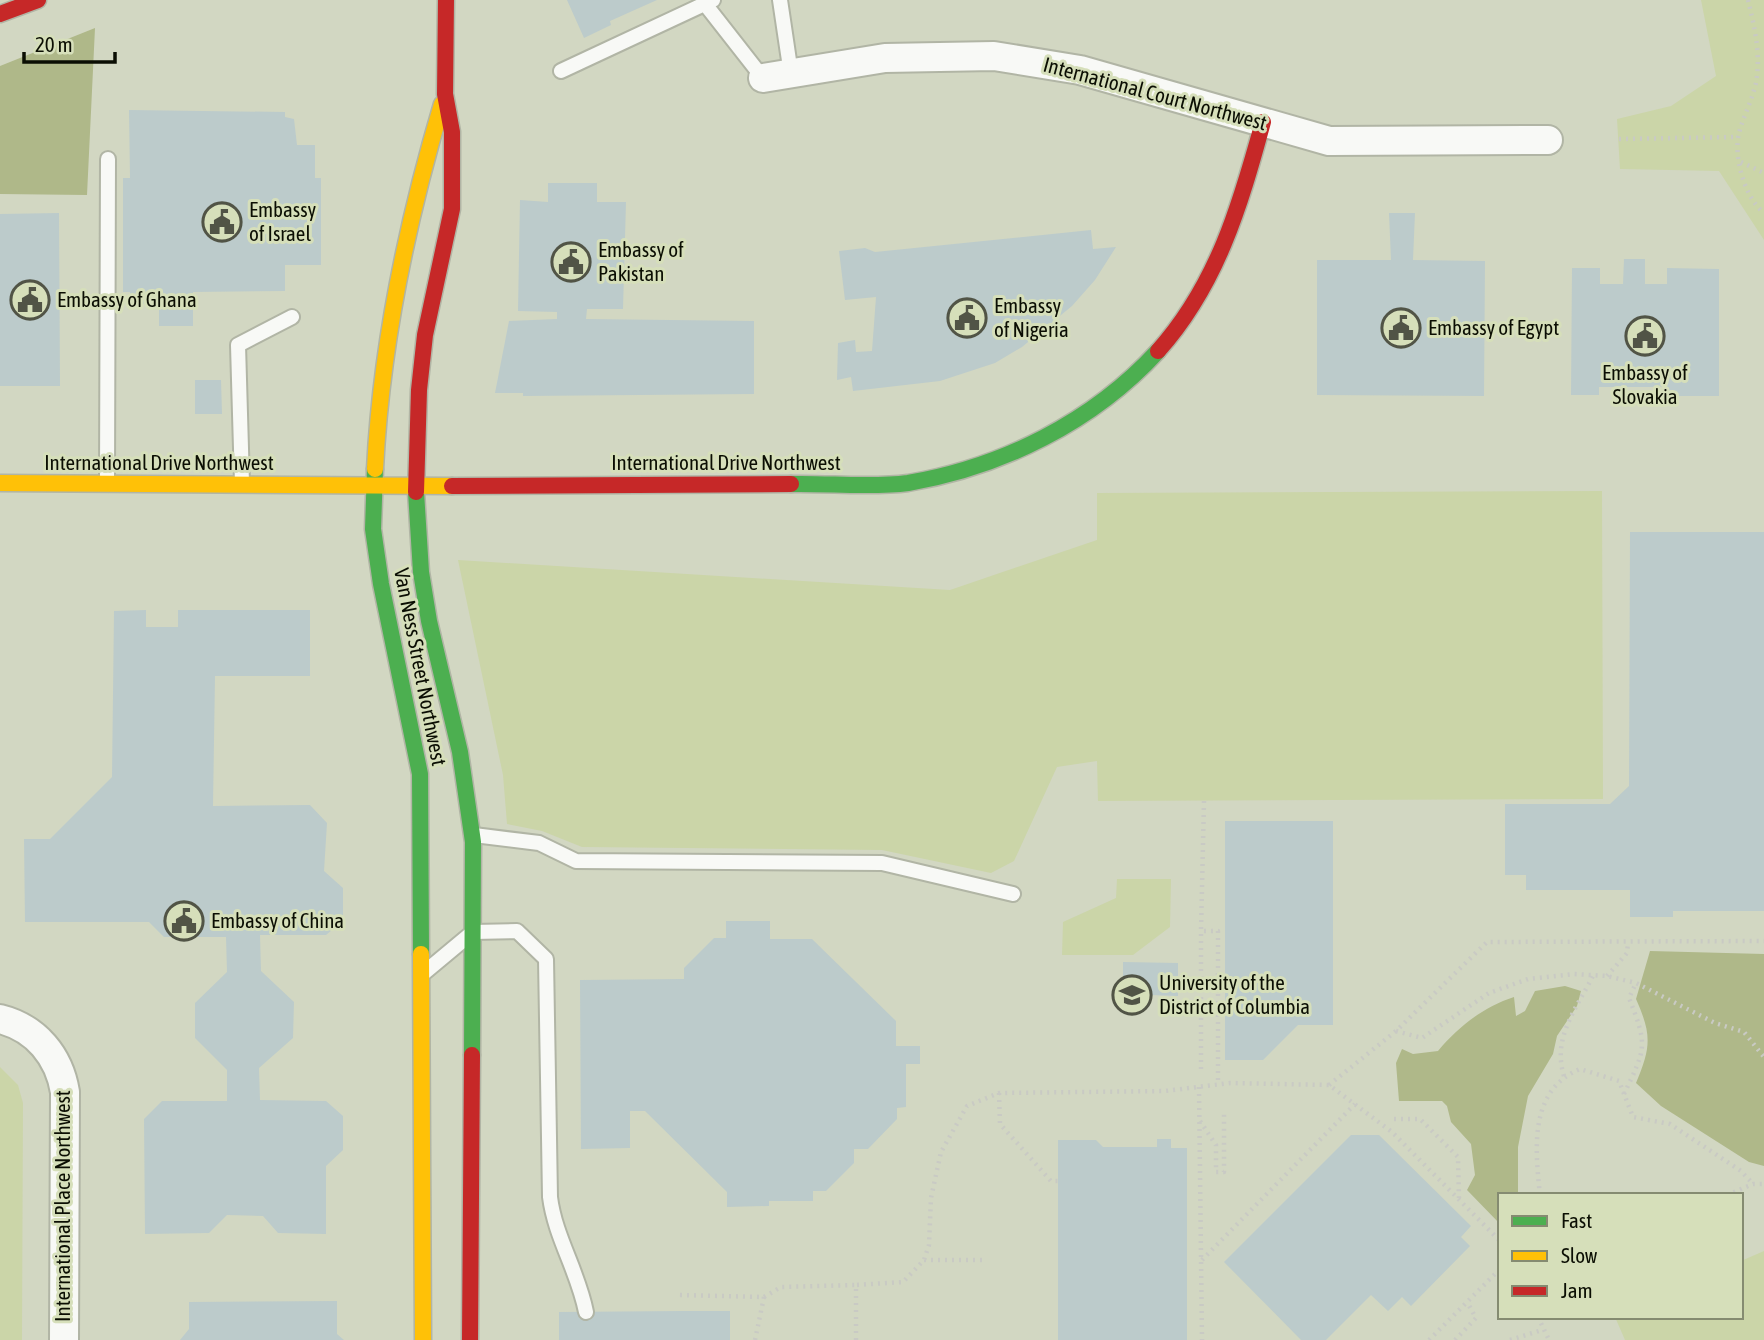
<svg xmlns="http://www.w3.org/2000/svg" width="1764" height="1340" font-family="'Asap Condensed',sans-serif">
<rect width="100%" height="100%" fill="#d2d7c2"/>
<path fill="#cbd5a8" d="M 1701,0 L 1764,0 L 1764,240 L 1719,171 L 1620,169 L 1617,119 L 1671,106 L 1716,76 Z
M 1602,491 L 1603,799 L 1098,801 L 1097,761 L 1057,767 L 1014,861 L 991,873 L 882,850 L 582,847 L 542,831 L 507,824 L 503,775 L 458,560 L 950,590 L 1097,540 L 1097,493 Z
M 1117,879 L 1171,879 L 1170,927 L 1133,955 L 1062,955 L 1063,922 L 1116,898 Z
M 0,1067 L 18,1085 L 23,1103 L 22,1340 L 0,1340 Z
M 1764,1251 L 1764,1340 L 1625,1340 L 1615,1317 L 1741,1317 L 1741,1261 Z"/>
<path fill="#afb889" d="M 95,28 L 87,195 L 0,194 L 0,66 Z
M 1650,951 L 1764,954 L 1764,1166 L 1749,1162 L 1661,1106 L 1636,1083 C 1651,1047 1652,1035 1636,999 Z
M 1565,986 L 1581,991 L 1577,1006 L 1557,1036 L 1553,1054 L 1528,1096 L 1518,1147 L 1518,1195 L 1500,1195 L 1500,1224 L 1467,1190 L 1475,1175 L 1471,1144 L 1451,1122 L 1447,1106 L 1442,1101 L 1399,1101 L 1396,1063 L 1402,1049 L 1413,1054 L 1438,1051 C 1458,1027 1483,1007 1514,997 L 1516,1016 L 1525,1011 L 1535,991 Z"/>
<path fill="#bccbcb" d="M 567,0 L 657,0 L 610,21 L 611,25 L 584,38 Z
M 129,110 L 285,112 L 285,117 L 294,119 L 297,145 L 315,145 L 315,178 L 321,178 L 321,265 L 285,265 L 285,291 L 193,292 L 193,326 L 159,326 L 159,304 L 137,304 L 130,299 L 130,292 L 123,292 L 123,178 L 130,178 Z
M 548,183 L 597,183 L 597,202 L 626,202 L 623,309 L 587,309 L 586,319 L 754,321 L 754,394 L 523,396 L 523,393 L 495,393 L 509,321 L 557,319 L 557,312 L 518,311 L 520,200 L 548,202 Z
M 59,213 L 60,386 L 0,386 L 0,214 Z
M 1389,213 L 1415,213 L 1413,260 L 1485,261 L 1484,396 L 1317,395 L 1317,260 L 1391,260 Z
M 1091,230 L 1093,249 L 1116,247 L 1095,280 L 1072,306 L 1022,347 L 995,363 L 940,381 L 853,391 L 851,377 L 837,380 L 838,343 L 855,340 L 856,352 L 872,351 L 876,297 L 845,300 L 839,251 L 865,248 L 875,252 Z
M 1624,259 L 1645,259 L 1645,284 L 1667,284 L 1667,268 L 1719,269 L 1719,396 L 1667,396 L 1667,387 L 1599,387 L 1599,395 L 1571,395 L 1572,268 L 1600,268 L 1600,284 L 1623,284 Z
M 195,380 L 221,380 L 222,414 L 195,414 Z
M 1630,532 L 1764,532 L 1764,911 L 1673,911 L 1673,917 L 1630,917 L 1630,890 L 1526,890 L 1526,875 L 1505,875 L 1505,804 L 1610,804 L 1629,786 Z
M 146,610 L 146,627 L 178,627 L 178,610 L 310,610 L 310,676 L 215,676 L 213,806 L 310,805 L 327,823 L 324,871 L 343,888 L 343,921 L 326,935 L 260,935 L 261,971 L 294,1002 L 293,1038 L 259,1068 L 260,1100 L 326,1101 L 343,1116 L 343,1150 L 326,1166 L 326,1234 L 278,1233 L 263,1216 L 227,1215 L 209,1233 L 145,1234 L 144,1119 L 162,1101 L 227,1101 L 227,1070 L 195,1038 L 195,1003 L 227,972 L 226,937 L 164,937 L 149,922 L 25,922 L 24,839 L 50,839 L 112,777 L 114,611 Z
M 1225,821 L 1333,821 L 1333,1025 L 1298,1025 L 1263,1060 L 1225,1060 Z
M 726,921 L 770,921 L 770,939 L 812,939 L 896,1021 L 896,1046 L 920,1046 L 920,1064 L 906,1064 L 906,1107 L 897,1108 L 897,1119 L 868,1149 L 854,1149 L 854,1163 L 826,1191 L 813,1191 L 813,1201 L 769,1201 L 769,1206 L 727,1207 L 727,1192 L 645,1111 L 630,1111 L 630,1148 L 581,1149 L 580,980 L 684,979 L 684,968 L 714,938 L 726,938 Z
M 1123,962 L 1178,963 L 1178,996 L 1123,994 Z
M 1351,1135 L 1379,1135 L 1471,1226 L 1461,1237 L 1470,1246 L 1411,1306 L 1402,1297 L 1388,1311 L 1371,1295 L 1326,1340 L 1301,1340 L 1224,1262 Z
M 1157,1139 L 1171,1139 L 1171,1148 L 1187,1148 L 1187,1340 L 1058,1340 L 1058,1140 L 1096,1140 L 1103,1147 L 1157,1147 Z
M 337,1301 L 337,1334 L 344,1340 L 180,1340 L 189,1329 L 189,1302 Z
M 683,1311 L 730,1311 L 730,1340 L 559,1340 L 559,1312 Z"/>
<g fill="none" stroke-linecap="round" stroke-linejoin="round">
<g stroke="#b1b5a5" stroke-width="18">
<path id="lane" d="M 780,0 L 791,74
M 705,4 L 763,78
M 561,71 L 713,0
M 107,482 L 108,159
M 242,483 L 238,345 L 292,317
M 474,835 L 539,843 L 576,861 L 882,863 L 1013,894
M 425,972 L 473,932 L 517,931 L 546,959 L 550,1197 C 555,1237 578,1271 586,1312"/>
</g>
<g stroke="#b1b5a5" stroke-width="32">
<path id="street" d="M 763,78 L 885,58 L 994,56 L 1080,70 L 1329,141 L 1548,140
M 0,1019 C 36,1028 59,1056 65,1092 L 64,1340"/>
</g>
<g stroke="#b1b5a5" stroke-width="19">
<path id="fast" d="M 375,469 L 373,529 L 381,584 L 420,774 L 421,954
M 791,484 C 829,483 871,488 908,483 C 1002,467 1093,422 1158,351
M 416,492 L 421,572 L 429,621 L 460,752 L 473,842 L 472,1055"/>
</g>
<g stroke="#b1b5a5" stroke-width="19">
<path id="slow" d="M 375,469 C 381,347 407,222 442,104
M 0,483 L 452,486
M 421,954 L 423,1340"/>
</g>
<g stroke="#b1b5a5" stroke-width="19">
<path id="jam" d="M 0,14 L 38,0
M 1158,351 C 1217,285 1240,206 1263,122
M 452,486 L 791,484
M 416,492 L 419,390 L 425,335 L 452,209 L 452,132 L 445,94 L 446,0
M 470,1340 L 472,1055"/>
</g>
<path stroke="#c9cac4" stroke-width="4.5" stroke-dasharray="2 5" stroke-linecap="butt" d="M 1748,0 C 1754,25 1760,49 1757,76 C 1755,95 1744,114 1739,133 C 1733,157 1745,198 1764,213
M 1619,139 L 1738,137
M 1741,162 L 1764,173
M 1204,801 L 1201,931 L 1218,931 L 1218,1085
M 1607,976 L 1627,953 L 1628,943
M 1396,1031 L 1422,1038 L 1489,993 L 1528,979 L 1574,974 L 1607,976 L 1636,983 L 1715,1023 L 1744,1032 L 1764,1057
M 1201,1069 L 1201,931
M 1564,1076 C 1552,1038 1576,1009 1593,976
M 1329,1085 L 1396,1031 L 1487,942 L 1764,941
M 1199,1087 L 1202,1340
M 999,1093 L 1000,1124 L 1051,1181 L 1058,1181
M 1624,1094 C 1646,1048 1648,1046 1629,998 L 1636,983
M 1394,1119 L 1420,1119 L 1458,1157 L 1459,1198
M 1200,1121 L 1216,1145 L 1216,1172 L 1224,1172 L 1224,1111
M 1540,1195 C 1535,1148 1529,1090 1580,1069 L 1619,1081 L 1633,1117 L 1670,1124 L 1741,1171 L 1753,1184
M 1727,1195 L 1753,1184 L 1764,1184
M 924,1260 L 984,1260
M 1202,1260 L 1355,1104
M 680,1295 L 764,1297 L 781,1287 L 856,1285
M 1538,1317 L 1549,1340
M 755,1340 L 764,1297
M 856,1340 L 856,1285 L 903,1282 L 924,1260 L 929,1245 L 931,1198 L 941,1152 L 967,1106 L 999,1093 L 1165,1091 L 1230,1083 L 1329,1085 L 1392,1132 L 1500,1241
M 1429,1340 L 1500,1269
M 1455,1340 L 1476,1318 L 1467,1302
M 1510,1340 L 1542,1330"/>
<use href="#lane" stroke="#f8f9f6" stroke-width="14"/>
<use href="#street" stroke="#f8f9f6" stroke-width="28"/>
<use href="#fast" stroke="#4caf50" stroke-width="16"/>
<use href="#slow" stroke="#ffc107" stroke-width="16"/>
<use href="#jam" stroke="#c62828" stroke-width="16"/>
</g>
<defs>
<g id="civic-ring" transform="scale(2.0125)"><circle r="9.5" fill="#d6dfba" stroke="#515446" stroke-width="1.5"/><path d="M-.6-6.5H3V-4.5H.6V-3L4-1V1h2V6H-6V1h2V-1L-.6-3ZM-1.2 2.5V6h2.4V2.5Z" fill="#515446"/></g>
<g id="university-ring" transform="scale(2.0125)"><circle r="9.5" fill="#d6dfba" stroke="#515446" stroke-width="1.5"/><path d="M0-5L7-2L0 1L-7-2ZM-4 1L0 2.5L4 1V4Q0 6-4 4Z" fill="#515446"/></g>
</defs>
<g fill-rule="evenodd">
<use href="#civic-ring" x="222" y="222"/>
<use href="#civic-ring" x="571" y="262"/>
<use href="#civic-ring" x="30" y="300"/>
<use href="#civic-ring" x="967" y="318"/>
<use href="#civic-ring" x="1401" y="328"/>
<use href="#civic-ring" x="1645" y="336"/>
<use href="#civic-ring" x="184" y="921"/>
<use href="#university-ring" x="1132" y="995"/>
</g>
<g text-anchor="middle" stroke-width="6" stroke-linejoin="round" paint-order="stroke">
<g font-size="21" fill="#0b0e03" stroke="#d6dfba">
<text transform="translate(1155 94) rotate(15)" y="7">International Court Northwest</text>
<text x="159" y="470">International Drive Northwest</text>
<text x="726" y="470">International Drive Northwest</text>
<text transform="translate(420 667) rotate(79)" y="7">Van Ness Street Northwest</text>
<text transform="translate(63 1206) rotate(-90)" y="7">International Place Northwest</text>
</g>
<g font-size="21" fill="#0b0e03" stroke="#d6dfba" text-anchor="start">
<text x="249" y="217">Embassy<tspan x="249" dy="24">of Israel</tspan></text>
<text x="598" y="257">Embassy of<tspan x="598" dy="24">Pakistan</tspan></text>
<text x="57" y="307">Embassy of Ghana</text>
<text x="994" y="313">Embassy<tspan x="994" dy="24">of Nigeria</tspan></text>
<text x="1428" y="335">Embassy of Egypt</text>
<text x="1645" y="380" text-anchor="middle">Embassy of<tspan x="1645" dy="24">Slovakia</tspan></text>
<text x="211" y="928">Embassy of China</text>
<text x="1159" y="990">University of the<tspan x="1159" dy="24">District of Columbia</tspan></text>
</g>
</g>
<rect x="1498" y="1193" width="245" height="126" fill="#d6dfba" stroke="#858b71" stroke-width="2"/>
<rect x="1512" y="1216" width="35" height="10" fill="#4caf50" stroke="#858b71" stroke-width="2"/>
<text x="1561" y="1228" font-size="21" fill="#0b0e03">Fast</text>
<rect x="1512" y="1251" width="35" height="10" fill="#ffc107" stroke="#858b71" stroke-width="2"/>
<text x="1561" y="1263" font-size="21" fill="#0b0e03">Slow</text>
<rect x="1512" y="1286" width="35" height="10" fill="#c62828" stroke="#858b71" stroke-width="2"/>
<text x="1561" y="1298" font-size="21" fill="#0b0e03">Jam</text>
<path d="M24 52v10h91v-10" fill="none" stroke="#0b0e03" stroke-width="3.5"/>
<text x="35" y="52" font-size="21" fill="#0b0e03" stroke="#d6dfba" stroke-width="5" paint-order="stroke">20 m</text>
</svg>
